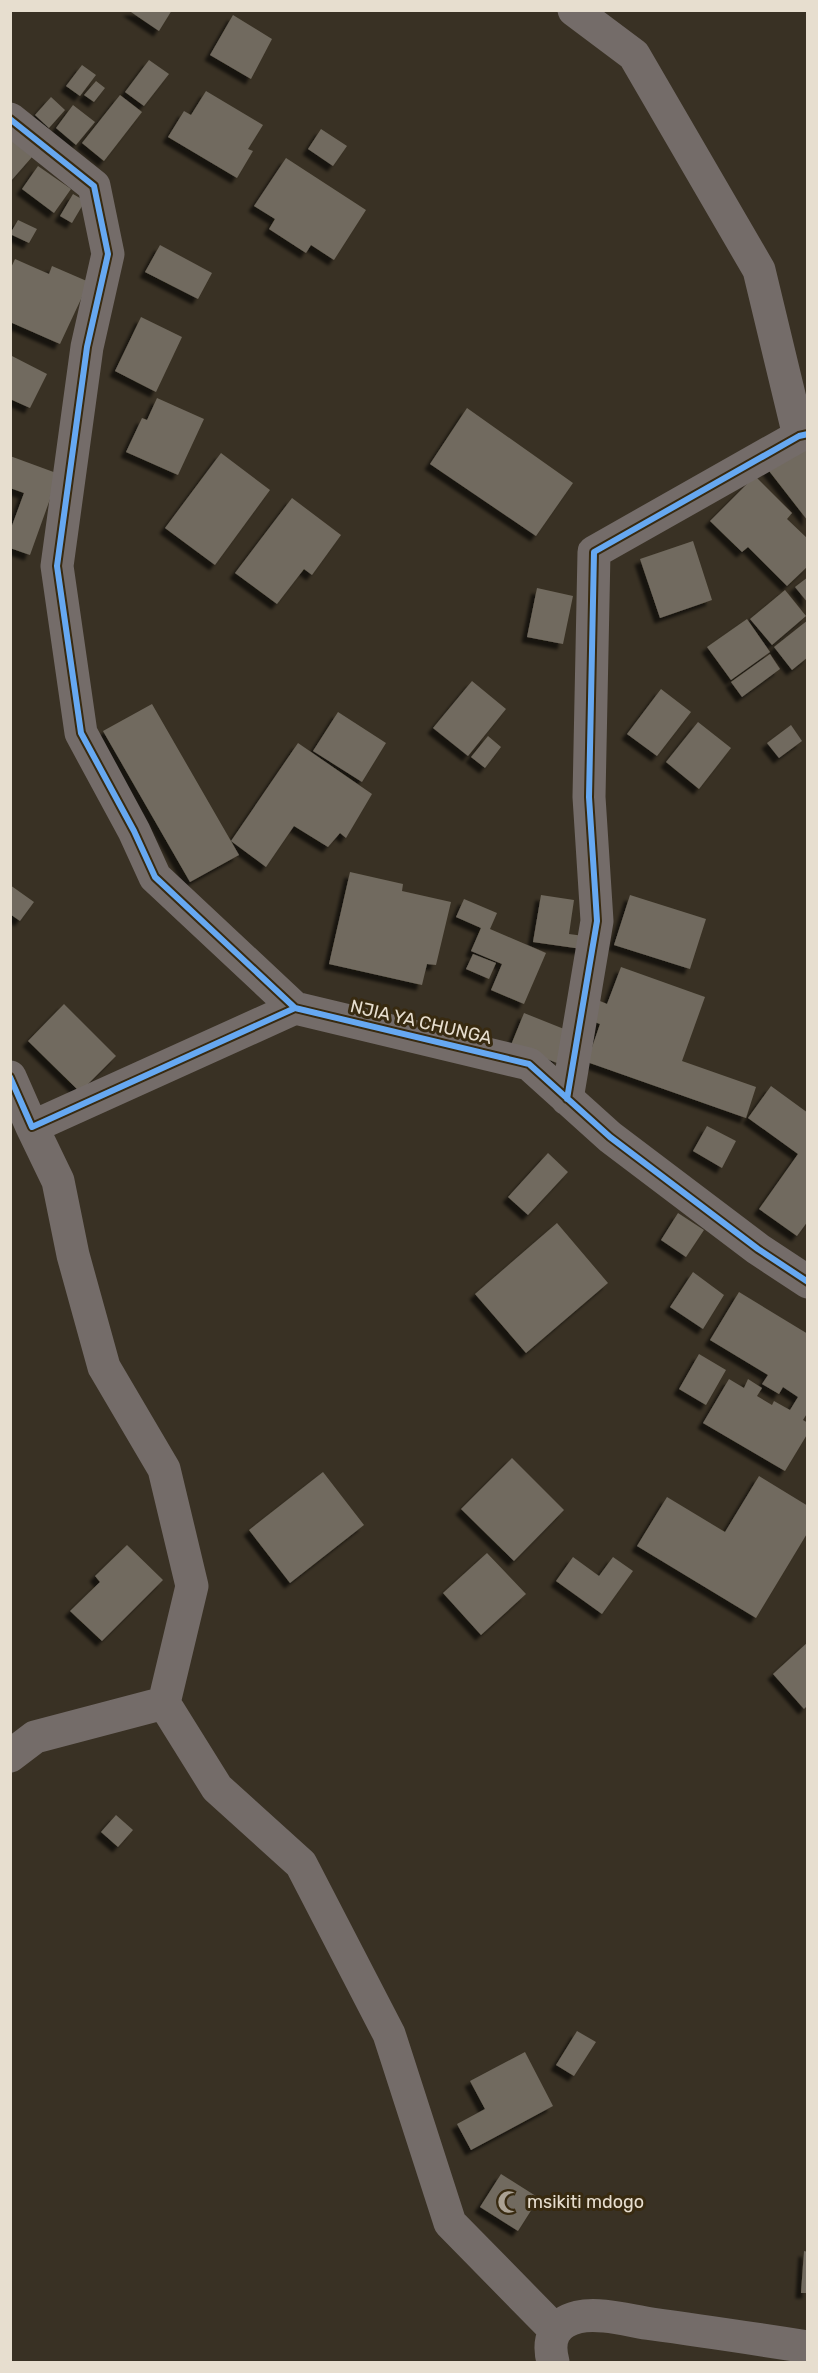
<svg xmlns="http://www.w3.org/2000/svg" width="818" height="2373" font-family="Rubik,sans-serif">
<defs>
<filter id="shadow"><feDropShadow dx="-5.5" dy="5.5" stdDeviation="1.5" flood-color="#0009"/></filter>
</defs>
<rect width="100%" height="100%" fill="#393124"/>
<path fill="#716a5e" filter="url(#shadow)" d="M 128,10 L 172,10 L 159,31 Z
M 233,15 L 272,39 L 251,79 L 210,55 Z
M 149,60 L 169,74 L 144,106 L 125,92 Z
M 82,65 L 96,75 L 80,96 L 66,86 Z
M 96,81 L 105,88 L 94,102 L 84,95 Z
M 206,91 L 263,125 L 248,149 L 253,151 L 237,178 L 168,137 L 184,111 L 191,115 Z
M 120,95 L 142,112 L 104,161 L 82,143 Z
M 51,97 L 65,110 L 49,128 L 35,115 Z
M 73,105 L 95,122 L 76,145 L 56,128 Z
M 321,129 L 347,146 L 333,166 L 308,149 Z
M 10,139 L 32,157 L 10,182 Z
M 286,158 L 366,210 L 334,260 L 311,245 L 306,253 L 269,229 L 275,219 L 254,206 Z
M 38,166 L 71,189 L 54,213 L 22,189 Z
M 73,194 L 85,201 L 72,223 L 60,216 Z
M 18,220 L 37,229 L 29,243 L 10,234 Z
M 160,245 L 212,273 L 198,299 L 145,272 Z
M 15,259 L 49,274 L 52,266 L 89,282 L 60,344 L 10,322 L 10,270 Z
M 141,317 L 182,337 L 156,392 L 115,371 Z
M 10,355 L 47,374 L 30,408 L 10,399 Z
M 157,398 L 204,419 L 178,475 L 126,452 L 142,418 L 147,420 Z
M 467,408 L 573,483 L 536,536 L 430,464 Z
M 808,435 L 808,521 L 766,467 Z
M 221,453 L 270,490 L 215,565 L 165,528 Z
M 10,456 L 59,474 L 30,555 L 10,548 L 10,531 L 24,493 L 10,488 Z
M 755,476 L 792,513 L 787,519 L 808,539 L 808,566 L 787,586 L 748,547 L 742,552 L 710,521 Z
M 292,498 L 341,535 L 312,575 L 304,569 L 277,604 L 235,573 Z
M 693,541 L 712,600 L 660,618 L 640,559 Z
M 808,577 L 808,603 L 795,587 Z
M 537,588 L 573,596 L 563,644 L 527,637 Z
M 785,590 L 806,616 L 772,645 L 750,619 Z
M 747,619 L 770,652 L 731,680 L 707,647 Z
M 808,620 L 808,657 L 792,670 L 774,647 Z
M 770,654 L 780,669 L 742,697 L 731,682 Z
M 472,681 L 506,709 L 468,756 L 433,728 Z
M 661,689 L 691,712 L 657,756 L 627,734 Z
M 152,704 L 239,855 L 190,882 L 103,731 Z
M 338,712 L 386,743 L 362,782 L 313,751 Z
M 698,722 L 731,748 L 699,789 L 666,762 Z
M 791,725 L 802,741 L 779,758 L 767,743 Z
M 488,736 L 501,747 L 485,768 L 471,757 Z
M 298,743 L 372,794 L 346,838 L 340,833 L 328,847 L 294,826 L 266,867 L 231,841 Z
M 350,872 L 403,884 L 402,891 L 451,902 L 436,965 L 427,964 L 422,985 L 329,964 Z
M 10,885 L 34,902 L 20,921 L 10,914 Z
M 541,895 L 574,900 L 569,934 L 584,936 L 582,949 L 533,942 Z
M 630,895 L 706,919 L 690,969 L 614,945 Z
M 464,899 L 497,913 L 490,929 L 546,953 L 524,1004 L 491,990 L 502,964 L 471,951 L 481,928 L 456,917 Z
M 473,954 L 496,963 L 489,979 L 466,969 Z
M 621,967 L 705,997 L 682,1061 L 756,1087 L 746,1118 L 587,1062 L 600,1024 L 592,1021 L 600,1001 L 607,1004 Z
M 64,1004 L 116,1056 L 80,1092 L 28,1041 Z
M 524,1013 L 569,1031 L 557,1063 L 511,1045 Z
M 771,1086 L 808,1113 L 808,1221 L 797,1236 L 759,1209 L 798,1154 L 748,1118 Z
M 707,1126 L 736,1141 L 722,1168 L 693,1151 Z
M 548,1153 L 568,1172 L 528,1215 L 508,1197 Z
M 678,1213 L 704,1230 L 686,1257 L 661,1240 Z
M 557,1223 L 608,1283 L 526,1353 L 475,1294 Z
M 693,1272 L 724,1295 L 703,1329 L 670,1307 Z
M 739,1292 L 808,1334 L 808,1412 L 803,1420 L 808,1423 L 808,1433 L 785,1471 L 703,1423 L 729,1379 L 744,1388 L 748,1379 L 762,1388 L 757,1396 L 772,1405 L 774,1401 L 790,1410 L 798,1397 L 783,1387 L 779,1394 L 762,1384 L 768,1375 L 710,1340 Z
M 699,1354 L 726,1370 L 706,1405 L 679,1389 Z
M 512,1458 L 564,1510 L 514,1561 L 461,1509 Z
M 323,1472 L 364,1525 L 290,1583 L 249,1530 Z
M 759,1476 L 808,1506 L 808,1532 L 756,1618 L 637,1546 L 667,1497 L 725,1532 Z
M 127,1545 L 163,1580 L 102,1641 L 70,1611 L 100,1582 L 95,1576 Z
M 487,1553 L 526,1594 L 481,1635 L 443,1593 Z
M 573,1557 L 599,1576 L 613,1557 L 633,1571 L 602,1614 L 556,1581 Z
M 808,1642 L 808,1705 L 804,1709 L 773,1674 Z
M 116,1815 L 133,1830 L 118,1847 L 101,1832 Z
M 577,2031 L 596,2042 L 574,2076 L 556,2065 Z
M 525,2052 L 553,2106 L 471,2150 L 457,2124 L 485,2109 L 470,2081 Z
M 501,2174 L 539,2198 L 518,2231 L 480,2207 Z
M 804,2251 L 808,2252 L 808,2293 L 801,2293 Z"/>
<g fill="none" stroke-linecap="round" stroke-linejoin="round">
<path stroke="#746c69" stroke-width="33" d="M 574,10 L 634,55 L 759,270 L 799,436
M 10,119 L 94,186 L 108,254 L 87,347 L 57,566 L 81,733 L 134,831 L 155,877 L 295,1008
M 10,1077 L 32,1127 L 295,1008 L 529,1064 L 610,1137 L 758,1249 L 808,1282
M 567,1099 L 597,921 L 589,797 L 594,552 L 799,436 L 808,434
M 164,1703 L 217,1788 L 301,1864 L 389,2034 L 450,2223 L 555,2330
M 10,1756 L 35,1737 L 164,1703 L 192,1586 L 164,1469 L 104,1367 L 73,1255 L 58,1181 L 32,1127
M 553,2362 C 547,2339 554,2323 578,2317 C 600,2312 630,2321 652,2324 C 704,2331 756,2339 808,2347"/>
<g stroke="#382a10" stroke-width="10">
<path id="cycleway" d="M 10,119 L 94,186 L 108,254 L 87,347 L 57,566 L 81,733 L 134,831 L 155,877 L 295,1008
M 10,1077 L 32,1127 L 295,1008 L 529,1064 L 610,1137 L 758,1249 L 808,1282
M 567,1099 L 597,921 L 589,797 L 594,552 L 799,436 L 808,434"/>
</g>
<use href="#cycleway" stroke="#66a8f1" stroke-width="6"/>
</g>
<defs>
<g id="mosque-bare" transform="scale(1.8)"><path d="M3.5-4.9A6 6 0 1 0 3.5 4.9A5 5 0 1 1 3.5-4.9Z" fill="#aaa193" stroke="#382a10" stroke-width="2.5" paint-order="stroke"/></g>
</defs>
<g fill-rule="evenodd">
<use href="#mosque-bare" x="509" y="2202"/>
</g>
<g text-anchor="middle" stroke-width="6" stroke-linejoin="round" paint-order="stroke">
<g font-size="18" fill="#e7decf" stroke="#382a10">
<text transform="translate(421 1022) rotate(13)" y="6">NJIA YA CHUNGA</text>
</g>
<g font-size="18" fill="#e7decf" stroke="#382a10" text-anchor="start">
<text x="527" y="2208">msikiti mdogo</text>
</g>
</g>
<rect width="818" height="2373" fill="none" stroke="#e7decf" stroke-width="24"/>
</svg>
